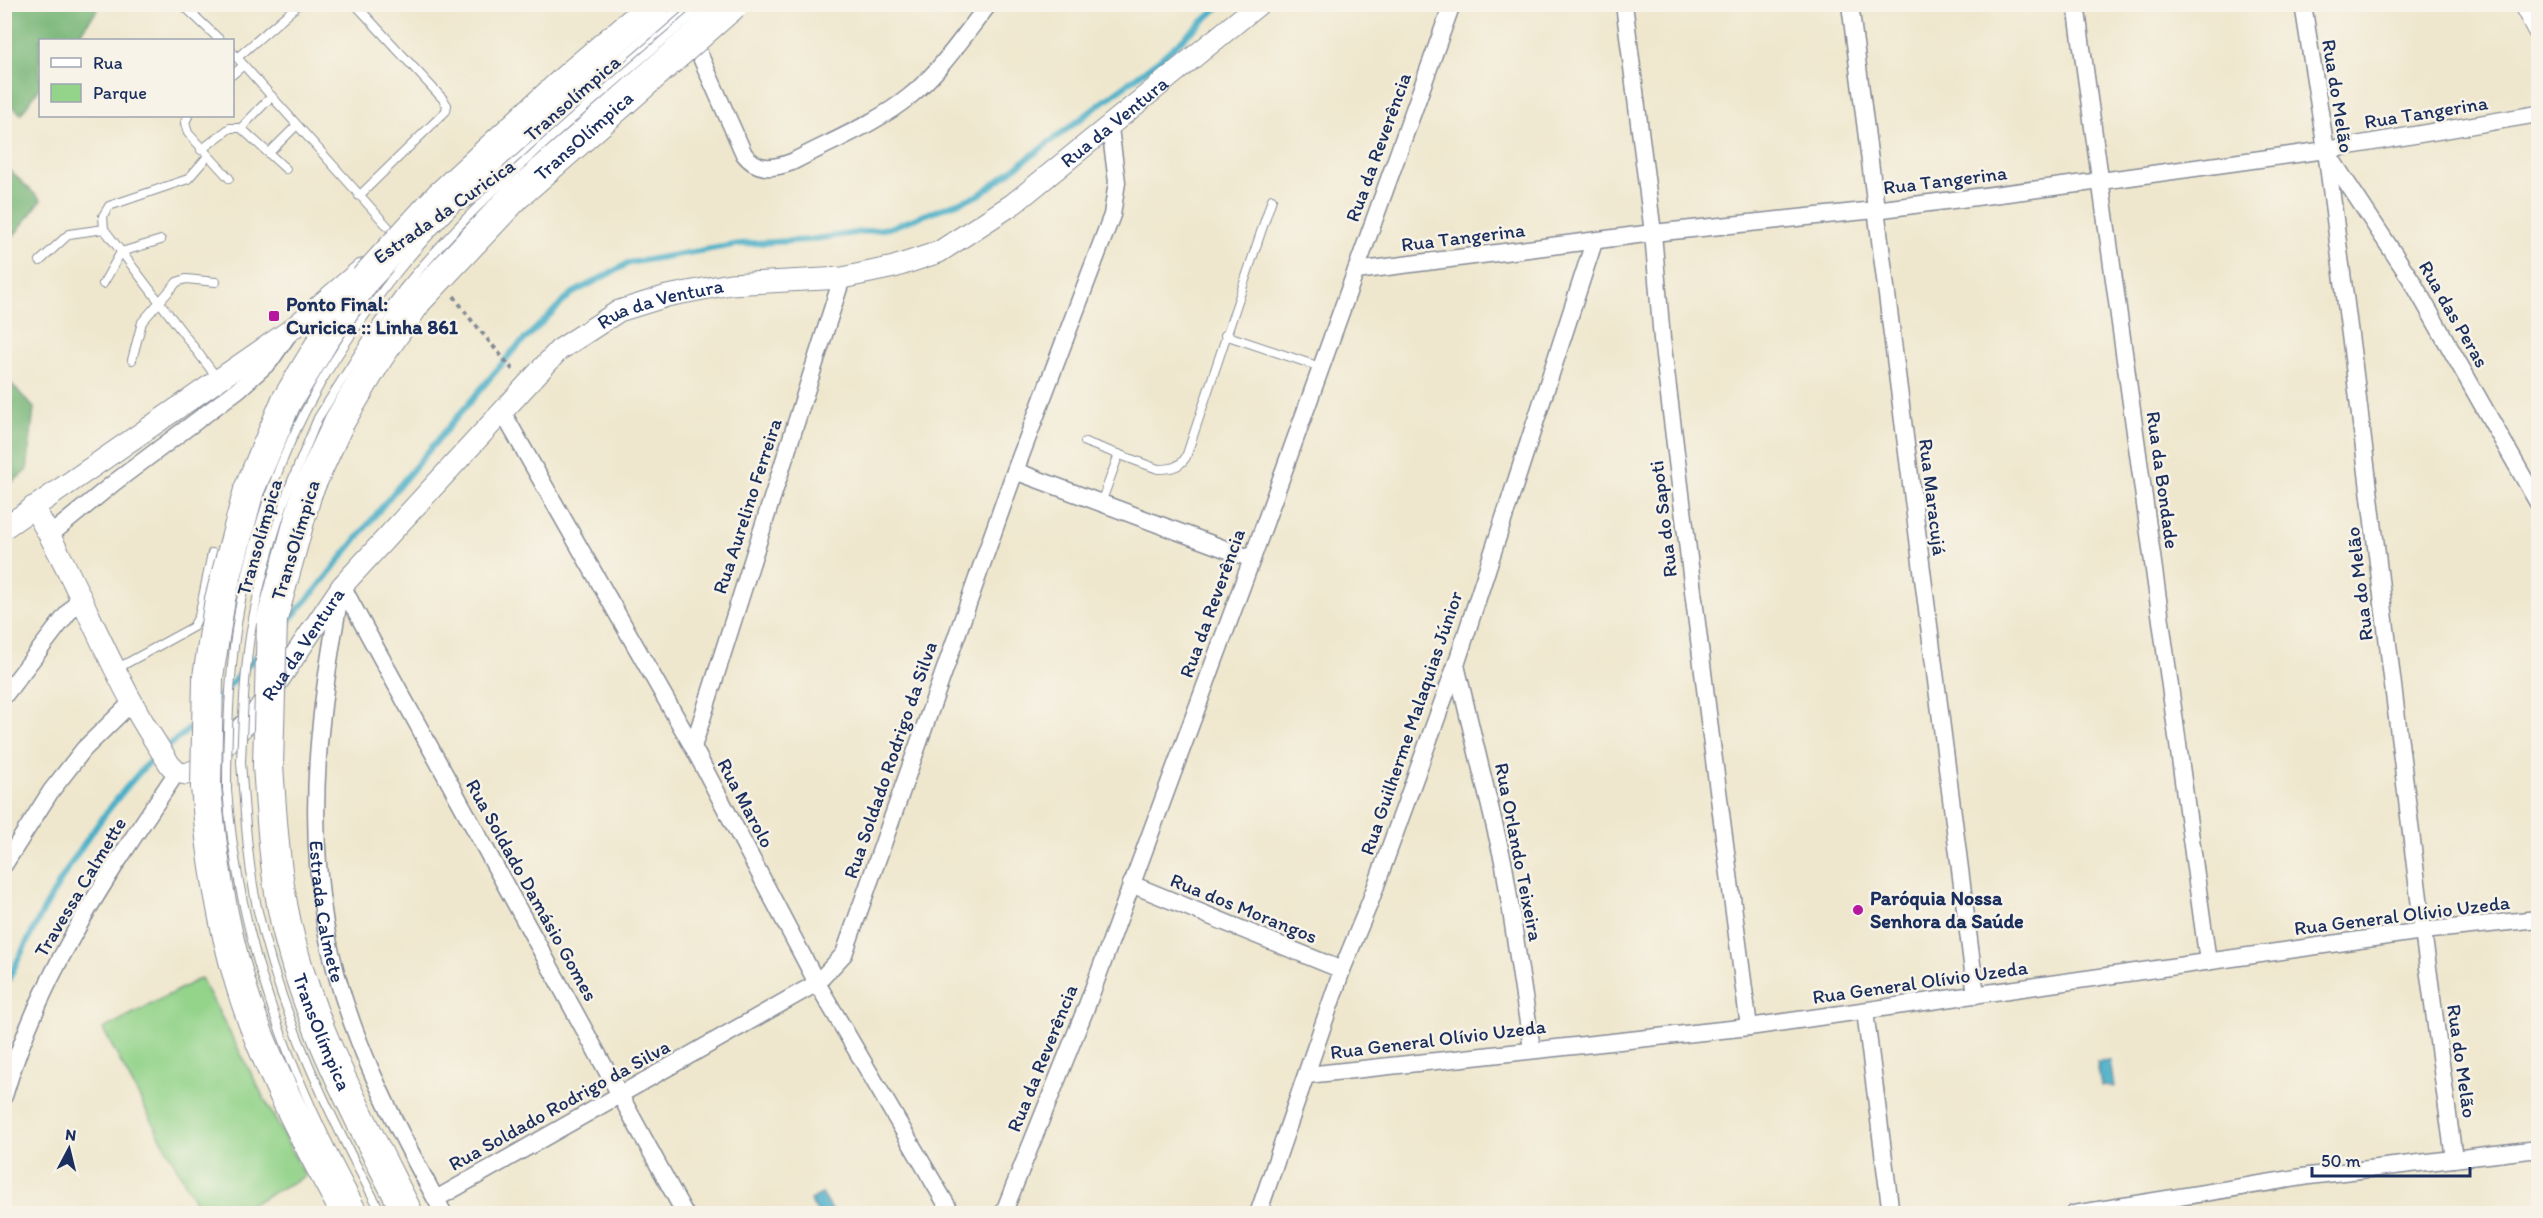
<svg xmlns="http://www.w3.org/2000/svg" width="2543" height="1218" font-family="Itim,sans-serif">
<rect width="100%" height="100%" fill="#f7f3e8"/>
<filter id="ink" filterUnits="userSpaceOnUse"><feTurbulence type="fractalNoise" baseFrequency=".0167" numOctaves="2"/><feDisplacementMap in="SourceGraphic" scale="12" xChannelSelector="R" yChannelSelector="G"/><feConvolveMatrix kernelMatrix="1 2 1 2 8 2 1 2 1" color-interpolation-filters="sRGB"/></filter>
<filter id="wash" filterUnits="userSpaceOnUse"><feTurbulence type="fractalNoise" baseFrequency=".008" numOctaves="4" result="noise"/><feDisplacementMap in="SourceGraphic" scale="24" xChannelSelector="R" yChannelSelector="G"/><feGaussianBlur stdDeviation="1.35" result="paint"/><feColorMatrix in="noise" values="0 0 0 0 0 0 0 0 0 0 0 0 0 0 0 0 0 1.4 0 .05"/><feComposite in="paint" operator="in"/></filter>
<g filter="url(#wash)">
<rect width="100%" height="100%" fill="#efe7cd"/>
<path fill="#93d38a" stroke="#578174" stroke-width="1.5" d="M 201,978 L 305,1176 L 234,1213 L 201,1213 L 103,1029 Z"/>
<path fill="#76b576" stroke="#48726a" stroke-width="1.5" d="M 5,4 L 101,5 L 75,40 L 40,40 L 40,87 L 21,114 L 5,100 Z
M 4,165 L 41,200 L 5,247 L 4,247 Z
M 5,377 L 34,408 L 27,470 L 5,488 Z"/>
<path fill="#48afc7" stroke="#326f92" stroke-width="1.5" d="M 2110,1061 L 2114,1087 L 2101,1086 L 2097,1062 Z
M 822,1194 L 834,1213 L 818,1213 L 810,1200 Z"/>
<g fill="none" stroke-linecap="round" stroke-linejoin="round">
<path stroke="#48afc7" stroke-width="6" d="M 282,628 L 315,591 L 393,493 L 512,352 L 571,294 L 629,263 L 740,244 L 808,240 L 889,228 L 979,195 L 1159,60 L 1222,4
M 217,699 L 261,651
M 4,989 C 43,906 84,832 147,764 C 162,748 182,738 196,722"/>
</g>
</g>
<g filter="url(#ink)">
<g fill="none" stroke-linecap="round" stroke-linejoin="round">
<g stroke="#858b96" stroke-width="10">
<path id="service" d="M 182,4 L 220,40
M 355,4 L 443,99 L 447,105 L 446,111 L 359,196
M 232,52 L 398,238
M 238,57 L 299,4
M 232,75 L 244,65
M 188,116 L 185,123 L 188,133 L 229,178
M 241,128 L 272,96
M 201,150 L 230,128 L 241,128 L 286,169
M 269,153 L 297,125
M 208,156 L 188,179 L 109,206 L 103,216 L 104,229 L 218,379
M 40,261 L 69,234 L 104,229
M 103,284 L 121,252 L 161,240
M 1225,335 L 1320,367
M 132,360 L 142,322 L 177,282 L 186,279 L 216,282
M 1085,442 L 1158,469 C 1170,469 1179,468 1186,457 L 1272,199
M 289,488 L 318,418 L 378,323 L 403,289
M 269,496 C 298,412 337,351 390,281
M 1101,503 L 1119,454
M 116,669 L 193,627 L 199,616 L 212,553
M 241,762 C 245,810 247,860 257,907 C 280,1014 330,1117 382,1214
M 227,789 C 238,942 291,1080 365,1214"/>
</g>
<g stroke="#858b96" stroke-width="19">
<g id="minor">
<path d="M 1624,4 L 1653,233 L 1662,339 L 1711,737 L 1749,1027"/>
<path d="M 1850,4 L 1976,995"/>
<path d="M 2076,4 L 2208,962"/>
<path d="M 2303,4 L 2326,150 L 2352,350 L 2423,931 L 2454,1159"/>
<path d="M 690,33 L 744,154 C 757,171 773,169 792,162 C 830,142 877,123 910,96 C 941,71 964,35 989,4"/>
<path d="M 2328,154 L 2412,281 L 2538,503"/>
<path d="M 1356,271 L 1653,233 L 1875,210 L 2101,181 L 2326,150 L 2538,114"/>
<path d="M 503,413 L 693,747 L 817,983 L 952,1214"/>
<path d="M 1015,471 L 1252,559"/>
<path d="M 50,535 L 115,482 L 239,389 L 270,361 L 288,335"/>
<path d="M 342,586 L 685,1214"/>
<path id="s1" d="M 341,590 C 320,704 306,809 325,924 C 343,1027 394,1124 444,1214"/>
<path d="M 1456,665 L 1504,865 L 1532,1049"/>
<path d="M 4,696 L 81,596"/>
<path d="M 693,747 L 842,278"/>
<path d="M 4,865 L 51,791 L 84,749 L 132,702"/>
<path d="M 1131,884 L 1342,970"/>
<path d="M 1865,1011 L 1891,1214"/>
<path d="M 1307,1075 L 1749,1027 L 2423,931 L 2538,919"/>
<path d="M 4,1096 C 41,971 106,878 177,772"/>
<path d="M 436,1199 L 817,983 L 844,954 L 1015,471 L 1112,215 L 1117,182 L 1110,128"/>
<path d="M 1003,1214 L 1086,1008 L 1252,559 L 1452,4"/>
<path d="M 1258,1214 L 1342,970 L 1370,902 L 1456,665 L 1594,242"/>
<path d="M 2074,1214 L 2309,1176 L 2538,1149"/>
</g>
</g>
<g stroke="#858b96" stroke-width="23">
<g id="tertiary">
<path d="M 2524,4 L 2538,30"/>
<path d="M 462,198 L 499,175 L 696,4"/>
<path id="s2" d="M 33,507 C 71,569 97,638 132,702 C 143,724 157,744 170,765 L 177,772 L 186,774 L 205,766 L 257,712 L 342,586 L 559,350 L 619,311 L 667,296 L 730,284 L 842,278 L 894,267 L 939,252 L 1013,204 L 1259,4"/>
<path d="M 4,528 L 292,329 L 361,270"/>
</g>
</g>
<g stroke="#858b96" stroke-width="32">
<g id="motorway">
<path d="M 249,490 L 286,402 L 324,339 L 365,279"/>
<path d="M 307,492 L 339,422 L 378,357 L 417,300"/>
<path id="s3" d="M 268,765 C 271,807 273,851 280,892 C 298,1007 356,1111 408,1214"/>
<path d="M 206,786 C 211,853 221,918 240,982 C 262,1058 308,1144 347,1214"/>
</g>
</g>
<path stroke="#858b96" stroke-width="4" stroke-dasharray="4.5 4.5" stroke-linecap="butt" d="M 454,296 L 468,316 L 513,370"/>
<use href="#service" stroke="#fff" stroke-width="8"/>
<use href="#minor" stroke="#fff" stroke-width="16"/>
<use href="#tertiary" stroke="#fff" stroke-width="21"/>
<use href="#motorway" stroke="#fff" stroke-width="30"/>
<g stroke="#858b96" stroke-width="10" stroke-linecap="butt">
<path id="service-bridge" d="M 390,281 C 474,175 583,93 684,4
M 403,289 C 490,182 601,95 705,4
M 241,762 C 243,718 244,673 251,630 C 259,581 273,535 289,488
M 227,789 C 227,729 229,670 239,611 C 246,572 257,534 269,496"/>
</g>
<g stroke="#858b96" stroke-width="32" stroke-linecap="butt">
<g id="motorway-bridge">
<path d="M 365,279 L 439,198 L 572,75 L 656,4"/>
<path id="s4" d="M 417,300 L 515,196 L 733,4"/>
<path d="M 268,765 L 272,619 L 307,492"/>
<path d="M 206,786 L 208,677 L 220,599 L 249,490"/>
</g>
</g>
<use href="#service-bridge" stroke="#fff" stroke-width="8"/>
<use href="#motorway-bridge" stroke="#fff" stroke-width="30"/>
</g>
</g>
<g fill="#b5179e" stroke="#f7f3e8" stroke-width="2">
<rect x="268" y="310" width="12" height="12" rx="3"/>
<circle cx="1858" cy="910" r="6"/>
</g>
<g text-anchor="middle" stroke-width="5" stroke-linejoin="round" paint-order="stroke">
<g font-size="20" fill="#1b2f5e" stroke="#f7f3e8">
<text transform="translate(2338 96) rotate(81)" y="7">Rua do Melão</text>
<text transform="translate(572 98) rotate(-41)" y="7">Transolímpica</text>
<text transform="translate(2426 112) rotate(-9)" y="7">Rua Tangerina</text>
<text dy="7" stroke="none"><textPath href="#s2" startOffset="1497">Rua da Ventura</textPath></text>
<text dy="7" stroke="none"><textPath href="#s4" startOffset="234">TransOlímpica</textPath></text>
<text transform="translate(1378 147) rotate(-70)" y="7">Rua da Reverência</text>
<text transform="translate(1945 180) rotate(-7)" y="7">Rua Tangerina</text>
<text transform="translate(444 211) rotate(-35)" y="7">Estrada da Curicica</text>
<text transform="translate(1463 237) rotate(-7)" y="7">Rua Tangerina</text>
<text dy="7" stroke="none"><textPath href="#s2" startOffset="993">Rua da Ventura</textPath></text>
<text transform="translate(2454 314) rotate(60)" y="7">Rua das Peras</text>
<text transform="translate(2163 480) rotate(82)" y="7">Rua da Bondade</text>
<text transform="translate(1933 497) rotate(83)" y="7">Rua Maracujá</text>
<text transform="translate(747 506) rotate(-72)" y="7">Rua Aurelino Ferreira</text>
<text transform="translate(1663 519) rotate(-97)" y="7">Rua do Sapoti</text>
<text transform="translate(259 537) rotate(-74)" y="7">Transolímpica</text>
<text transform="translate(295 540) rotate(-73)" y="7">TransOlímpica</text>
<text transform="translate(2359 584) rotate(-97)" y="7">Rua do Melão</text>
<text transform="translate(1212 603) rotate(-70)" y="7">Rua da Reverência</text>
<text dy="7" stroke="none"><textPath href="#s2" startOffset="489">Rua da Ventura</textPath></text>
<text transform="translate(1411 723) rotate(-71)" y="7">Rua Guilherme Malaquias Júnior</text>
<text transform="translate(890 760) rotate(-71)" y="7">Rua Soldado Rodrigo da Silva</text>
<text transform="translate(746 803) rotate(62)" y="7">Rua Marolo</text>
<text transform="translate(1519 852) rotate(79)" y="7">Rua Orlando Teixeira</text>
<text transform="translate(80 887) rotate(-59)" y="7">Travessa Calmette</text>
<text transform="translate(532 890) rotate(61)" y="7">Rua Soldado Damásio Gomes</text>
<text transform="translate(1244 908) rotate(22)" y="7">Rua dos Morangos</text>
<text dy="7" stroke="none"><textPath href="#s1" startOffset="324">Estrada Calmete</textPath></text>
<text transform="translate(2402 915) rotate(-7)" y="7">Rua General Olívio Uzeda</text>
<text transform="translate(1920 982) rotate(-8)" y="7">Rua General Olívio Uzeda</text>
<text dy="7" stroke="none"><textPath href="#s3" startOffset="274">TransOlímpica</textPath></text>
<text transform="translate(1438 1039) rotate(-7)" y="7">Rua General Olívio Uzeda</text>
<text transform="translate(1042 1058) rotate(-68)" y="7">Rua da Reverência</text>
<text transform="translate(2462 1061) rotate(82)" y="7">Rua do Melão</text>
<text transform="translate(559 1105) rotate(-29)" y="7">Rua Soldado Rodrigo da Silva</text>
</g>
<g font-size="20" font-weight="bold" fill="#1b2f5e" stroke="#f7f3e8" text-anchor="start">
<text x="286" y="311">Ponto Final:<tspan x="286" dy="23">Curicica :: Linha 861</tspan></text>
<text x="1870" y="905">Paróquia Nossa<tspan x="1870" dy="23">Senhora da Saúde</tspan></text>
</g>
</g>
<rect width="2543" height="1218" fill="none" stroke="#f7f3e8" stroke-width="24"/>
<rect x="39" y="39" width="195" height="78" fill="#f7f3e8" stroke="#9fa5b1" stroke-width="1.5"/>
<rect x="51" y="58" width="30" height="9" fill="#ffffff" stroke="#9fa5b1" stroke-width="1.5"/>
<text x="93" y="69" font-size="18" fill="#1b2f5e">Rua</text>
<rect x="51" y="84" width="30" height="18" fill="#93d38a" stroke="#9fa5b1" stroke-width="1.5"/>
<text x="93" y="99" font-size="18" fill="#1b2f5e">Parque</text>
<g transform="translate(69 1149) rotate(7)" stroke="#f7f3e8" stroke-width="4.5" paint-order="stroke">
<path d="M0-4.5L10 22L0 15L-10 22Z" fill="#1b2f5e"/>
<text y="-9" font-size="16" font-weight="bold" text-anchor="middle" fill="#1b2f5e">N</text>
</g>
<path d="M2312 1167v9h158v-9" fill="none" stroke="#1b2f5e" stroke-width="3"/>
<text x="2321" y="1167" font-size="18" fill="#1b2f5e" stroke="#f7f3e8" stroke-width="4.5" paint-order="stroke">50 m</text>
</svg>
